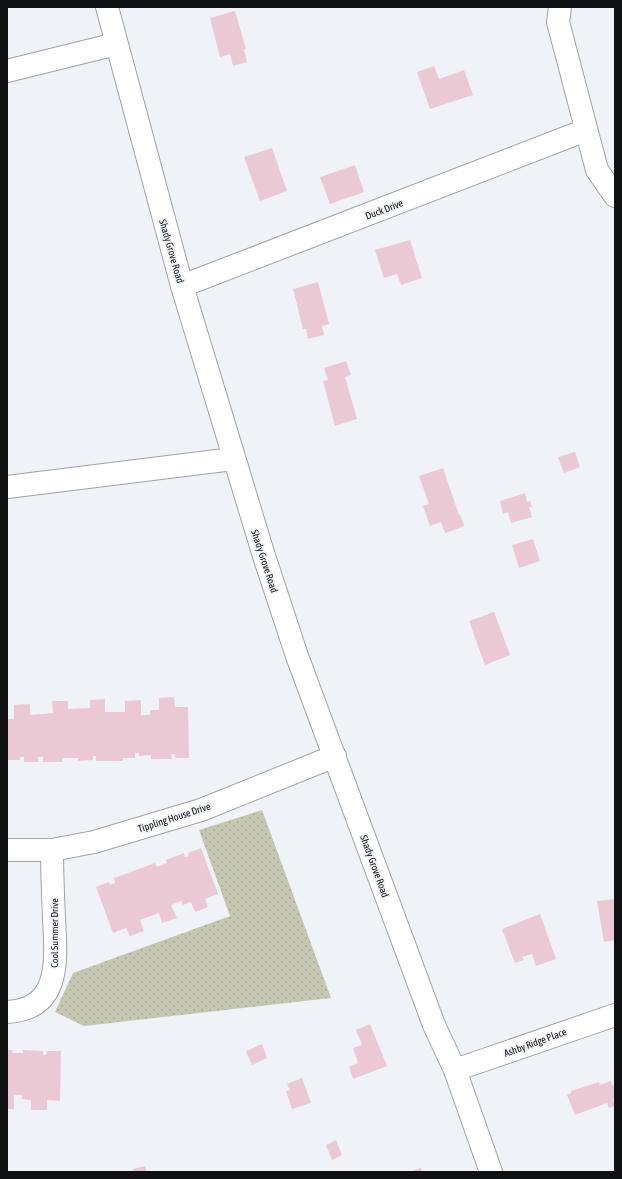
<svg xmlns="http://www.w3.org/2000/svg" width="622" height="1179" font-family="'Asap Condensed',sans-serif">
<defs>
<pattern id="park-dots" width="8" height="8" patternUnits="userSpaceOnUse"><rect width="8" height="8" fill="#c5c7b2"/><path d="M2 2h.1M6 6h.1" fill="none" stroke="#a8aa98" stroke-width="1.8" stroke-linecap="round"/></pattern>
</defs>
<rect width="100%" height="100%" fill="#eff3f7"/>
<path fill="url(#park-dots)" d="M 262,810 L 331,998 L 84,1026 L 55,1012 L 73,973 L 230,916 L 199,830 Z"/>
<path fill="#ebc9d4" d="M 235,11 L 246,49 L 244,49 L 247,62 L 233,66 L 230,54 L 220,57 L 210,18 Z
M 434,66 L 439,79 L 464,70 L 473,95 L 430,109 L 417,72 Z
M 272,148 L 287,191 L 260,201 L 244,157 Z
M 355,165 L 364,192 L 330,204 L 320,177 Z
M 410,240 L 422,278 L 401,285 L 397,274 L 384,278 L 375,250 Z
M 318,282 L 329,324 L 322,326 L 324,335 L 308,339 L 306,329 L 303,329 L 293,289 Z
M 346,361 L 351,375 L 345,377 L 357,419 L 335,426 L 323,381 L 328,380 L 324,368 Z
M 575,452 L 580,467 L 564,473 L 558,457 Z
M 443,468 L 459,515 L 460,515 L 464,524 L 463,527 L 445,533 L 441,522 L 430,526 L 423,506 L 429,504 L 419,476 Z
M 525,493 L 527,502 L 530,501 L 532,507 L 529,507 L 532,517 L 511,523 L 508,512 L 503,514 L 500,501 Z
M 533,539 L 540,561 L 519,568 L 512,545 Z
M 494,612 L 510,655 L 485,665 L 469,621 Z
M 174,697 L 175,707 L 188,707 L 189,758 L 175,758 L 175,754 L 171,754 L 172,759 L 151,759 L 151,755 L 139,756 L 139,753 L 135,753 L 135,758 L 123,758 L 123,761 L 96,761 L 96,756 L 93,756 L 93,760 L 78,761 L 78,758 L 62,758 L 62,762 L 43,762 L 43,757 L 38,757 L 38,762 L 24,762 L 24,757 L 20,757 L 20,760 L 7,760 L 7,719 L 14,719 L 14,705 L 30,704 L 30,715 L 42,714 L 53,713 L 52,701 L 68,701 L 68,709 L 90,708 L 90,700 L 105,699 L 105,712 L 125,712 L 125,701 L 141,700 L 141,715 L 150,715 L 150,710 L 159,710 L 159,698 Z
M 201,848 L 218,894 L 205,899 L 208,907 L 195,912 L 191,902 L 183,905 L 181,901 L 171,905 L 177,918 L 162,923 L 159,913 L 140,920 L 144,931 L 130,936 L 126,928 L 113,933 L 96,887 L 109,882 L 110,885 L 115,883 L 114,878 L 155,863 L 157,867 L 167,863 L 166,860 L 184,853 L 185,857 L 189,856 L 188,853 Z
M 615,899 L 615,940 L 604,942 L 597,901 Z
M 540,914 L 556,959 L 536,966 L 532,954 L 522,957 L 524,960 L 515,963 L 502,929 Z
M 370,1024 L 387,1066 L 353,1079 L 349,1067 L 358,1063 L 353,1048 L 362,1045 L 356,1030 Z
M 262,1044 L 267,1058 L 252,1065 L 246,1051 Z
M 7,1050 L 12,1050 L 13,1053 L 23,1053 L 23,1050 L 43,1051 L 43,1055 L 46,1055 L 47,1051 L 61,1051 L 60,1101 L 47,1100 L 47,1110 L 31,1110 L 31,1100 L 22,1099 L 22,1095 L 14,1095 L 14,1109 L 7,1109 Z
M 302,1078 L 311,1103 L 292,1109 L 286,1091 L 290,1090 L 287,1084 Z
M 611,1081 L 615,1090 L 615,1099 L 613,1099 L 615,1106 L 609,1108 L 607,1103 L 575,1115 L 567,1095 L 571,1093 L 571,1091 L 599,1082 L 600,1085 Z
M 336,1140 L 342,1155 L 332,1160 L 326,1145 Z
M 145,1166 L 147,1172 L 134,1172 L 133,1169 Z
M 421,1168 L 422,1172 L 410,1172 Z"/>
<g fill="none" stroke-linecap="round" stroke-linejoin="round">
<g stroke="#9fa2a6" stroke-width="24">
<path id="minor" d="M 560,7 L 558,22 L 597,170 L 615,196
M 7,71 L 116,44
M 182,286 L 586,130
M 7,487 L 233,459
M 7,850 L 52,850 L 94,842 L 201,810 L 335,756
M 7,1012 C 62,1009 56,959 54,918 C 53,895 52,872 52,850
M 455,1070 L 615,1015"/>
</g>
<g stroke="#9fa2a6" stroke-width="24">
<path id="major" d="M 107,7 L 182,286 L 264,556 L 297,656 L 434,1025 L 455,1070 L 491,1172"/>
</g>
<use href="#minor" stroke="#fff" stroke-width="22"/>
<use href="#major" stroke="#fff" stroke-width="22"/>
</g>
<g text-anchor="middle" stroke-width="3.5" stroke-linejoin="round" paint-order="stroke">
<g font-size="10" fill="#101112" stroke="#eff3f7">
<text transform="translate(384 209) rotate(-21)" y="4">Duck Drive</text>
<text transform="translate(172 251) rotate(74)" y="4">Shady Grove Road</text>
<text transform="translate(265 561) rotate(72)" y="4">Shady Grove Road</text>
<text transform="translate(174 817) rotate(-18)" y="4">Tippling House Drive</text>
<text transform="translate(375 866) rotate(70)" y="4">Shady Grove Road</text>
<text transform="translate(54 933) rotate(-90)" y="4">Cool Summer Drive</text>
<text transform="translate(535 1042) rotate(-20)" y="4">Ashby Ridge Place</text>
</g>
</g>
<rect width="622" height="1179" fill="none" stroke="#101112" stroke-width="16"/>
</svg>
